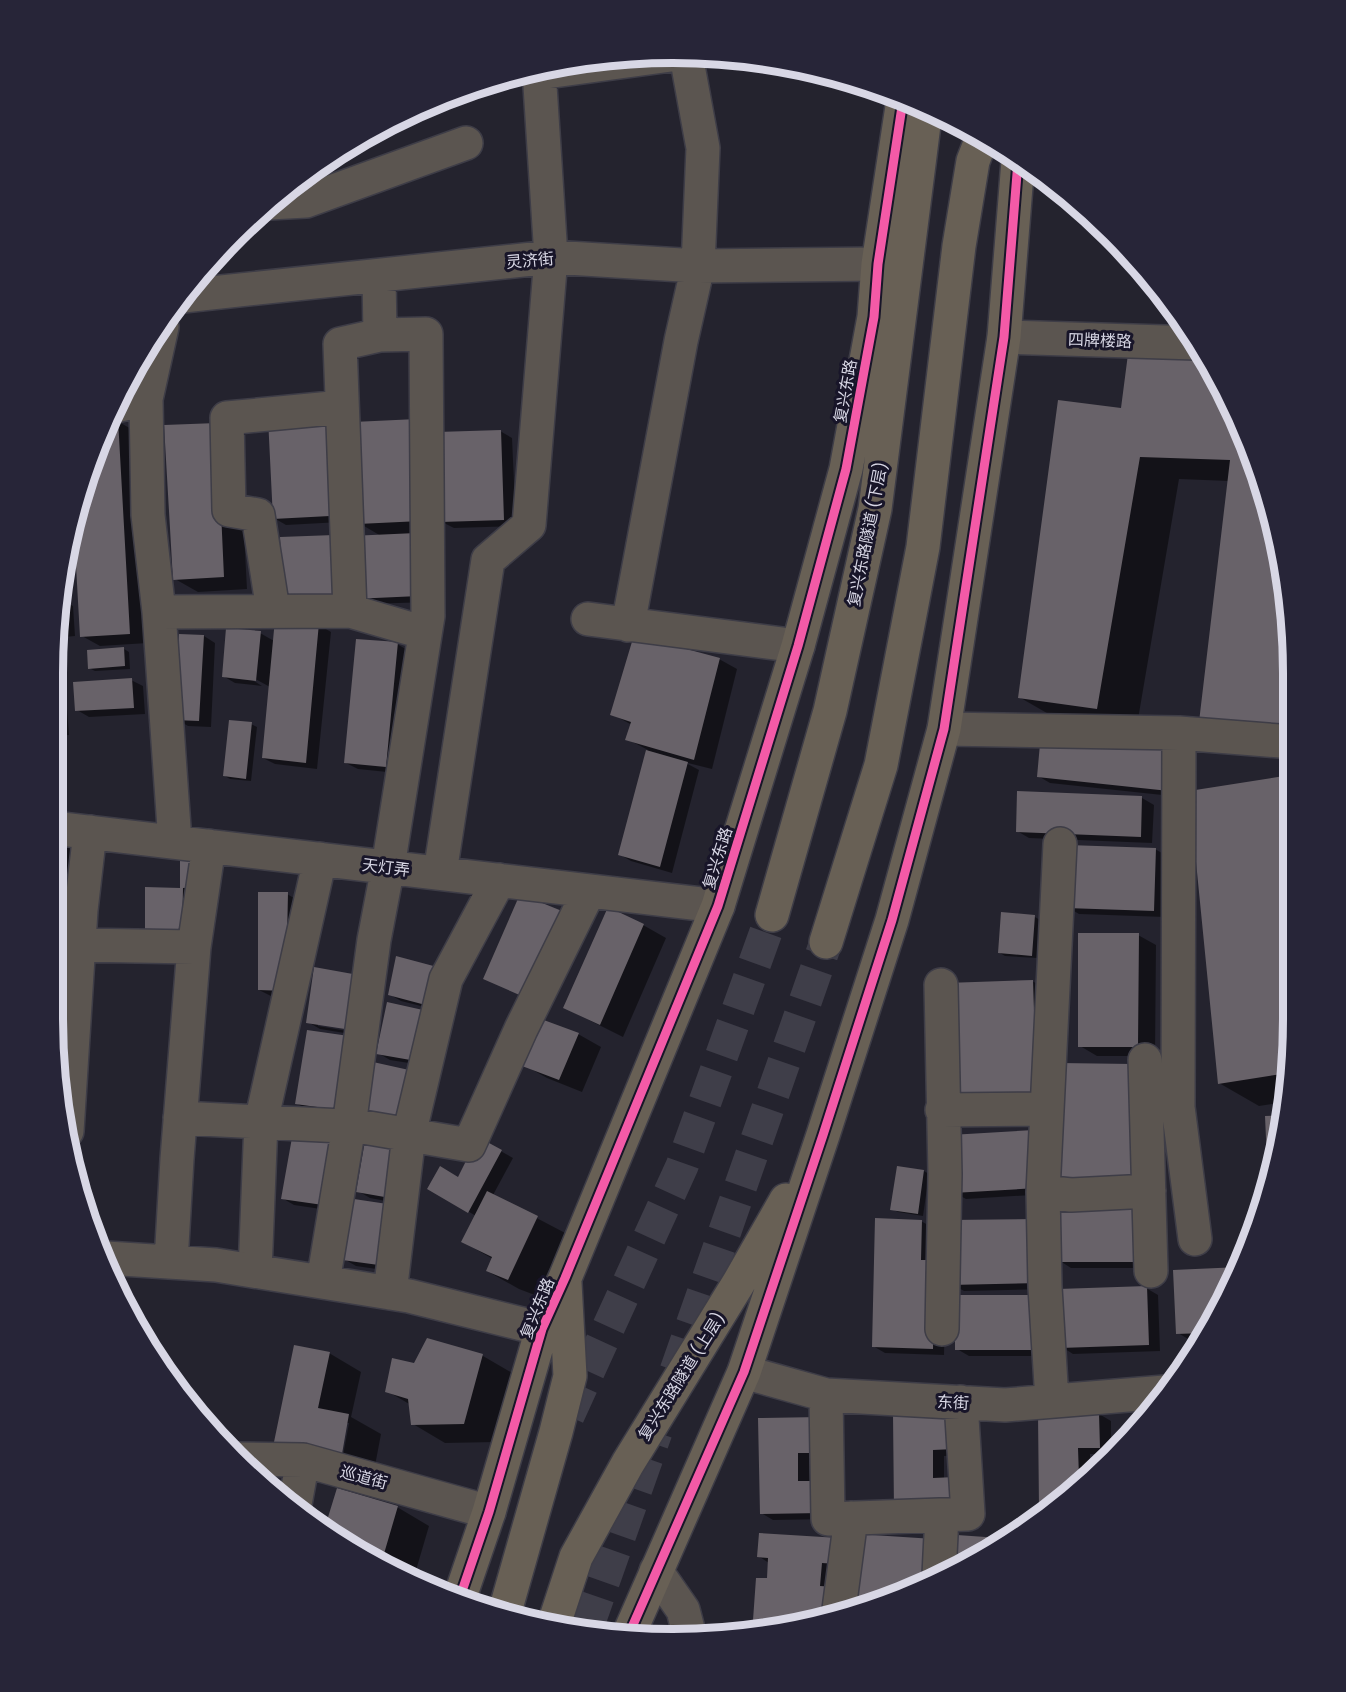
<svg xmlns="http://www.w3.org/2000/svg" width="1346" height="1692" font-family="Poppins,'Noto Sans SC',sans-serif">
<rect width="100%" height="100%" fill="#24232e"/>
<path fill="#0007" fill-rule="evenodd" d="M 1211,363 L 1272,512 L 1292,632 L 1293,753 L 1229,481 L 1179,479 L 1136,731 L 1059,720 L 1019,697 L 1123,409 Z
M 325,417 L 341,522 L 286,525 L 274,518 Z
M 109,421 L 117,421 L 135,431 L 148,643 L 100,646 L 82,636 L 75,524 L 86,473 Z
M 417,421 L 431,602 L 366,604 L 354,598 L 381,536 L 359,523 Z
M 500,431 L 512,438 L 516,526 L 454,528 L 442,522 Z
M 239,438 L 247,589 L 198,592 L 175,579 Z
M 60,599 L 73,606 L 75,636 L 54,638 Z
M 319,625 L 331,632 L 317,769 L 275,764 L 263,758 L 270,687 L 250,676 L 249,678 L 262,686 L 235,683 L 223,676 L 260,633 L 274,641 Z
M 204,636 L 215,643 L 211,727 L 188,726 L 176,719 Z
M 397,644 L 409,651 L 397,773 L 358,769 L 346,763 Z
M 124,649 L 129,652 L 130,669 L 95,671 L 89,668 Z
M 719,659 L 737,669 L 712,769 L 684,762 L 699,770 L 672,873 L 631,861 L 619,854 L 648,750 L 627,739 L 632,725 L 612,714 Z
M 131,680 L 143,686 L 145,714 L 89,717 L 77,710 Z
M 62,706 L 67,709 L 69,735 L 53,736 L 54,707 Z
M 251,724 L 257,727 L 251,781 L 230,779 L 225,776 Z
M 1042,735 L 1181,797 L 1050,783 L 1038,776 Z
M 1284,777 L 1293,782 L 1293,1019 L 1285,1102 L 1259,1106 L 1219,1083 Z
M 1142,798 L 1154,805 L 1152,843 L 1029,838 L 1017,831 Z
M 53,840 L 84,851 L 82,902 L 53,901 Z
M 1155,849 L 1167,856 L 1165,917 L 1079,914 L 1067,907 Z
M 182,853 L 201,890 L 184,890 L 194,896 L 194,945 L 158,944 L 181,889 Z
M 287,894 L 299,901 L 298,997 L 271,996 L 259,990 Z
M 1035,917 L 1040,920 L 1037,958 L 1005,956 L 1000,953 Z
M 53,924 L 87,938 L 78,1158 L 71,1158 L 52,1019 Z
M 643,925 L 666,938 L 623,1037 L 565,1008 Z
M 1138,935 L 1156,945 L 1155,1056 L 1097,1056 L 1080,1046 Z
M 397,958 L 445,1012 L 401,1001 L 389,994 Z
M 315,969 L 364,977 L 376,984 L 369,1037 L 320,1029 L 308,1022 ZM 318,1023 L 365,1031 L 365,1034 L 318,1026 Z
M 1032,981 L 1050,991 L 1054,1112 L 948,984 Z
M 388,1004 L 434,1067 L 390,1060 L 378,1053 Z
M 578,1034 L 601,1047 L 582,1092 L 547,1078 L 524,1065 Z
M 355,1038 L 358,1117 L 308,1110 L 296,1103 Z
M 294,1134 L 341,1212 L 294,1205 L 282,1198 Z
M 951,1136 L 1049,1194 L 966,1199 L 955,1193 Z
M 479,1139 L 513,1158 L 493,1195 L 569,1235 L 540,1297 L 519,1289 L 487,1271 L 493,1259 L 463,1242 L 476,1216 L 429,1188 L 458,1179 Z
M 404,1142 L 407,1205 L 370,1198 L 358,1191 Z
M 924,1171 L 929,1174 L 923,1216 L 898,1212 L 892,1209 Z
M 1059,1201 L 1154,1268 L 1071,1268 L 1060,1261 Z
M 394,1207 L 397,1272 L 356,1266 L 344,1259 Z
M 921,1221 L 933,1228 L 945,1309 L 944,1355 L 885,1353 L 873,1346 Z
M 951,1222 L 1051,1289 L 964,1291 L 952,1284 Z
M 1240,1269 L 1200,1343 L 1195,1343 L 1178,1333 L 1175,1272 Z
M 1146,1288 L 1158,1295 L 1160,1351 L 1073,1354 L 1062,1347 Z
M 957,1296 L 1051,1356 L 969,1356 L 957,1349 Z
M 428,1340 L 483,1356 L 514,1374 L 496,1442 L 445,1443 L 413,1424 L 411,1405 L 387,1391 L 415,1365 Z
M 329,1353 L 361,1372 L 351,1417 L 381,1434 L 374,1471 L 307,1460 L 275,1441 ZM 346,1423 L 349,1423 L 342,1461 L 339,1461 Z
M 1099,1414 L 1111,1421 L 1111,1452 L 1110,1454 L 1090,1454 L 1090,1477 L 1082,1485 L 1046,1511 L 1041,1508 L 1039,1415 Z
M 894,1416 L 966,1455 L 944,1456 L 944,1479 L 908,1517 Z
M 759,1419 L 832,1459 L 809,1459 L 810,1482 L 833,1519 L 773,1520 L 761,1513 Z
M 338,1490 L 397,1507 L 429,1526 L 414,1577 L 362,1556 L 326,1528 Z
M 758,1556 L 950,1570 L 833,1618 L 764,1627 L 764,1626 L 754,1620 L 768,1580 L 769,1563 Z"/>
<path fill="#686269" d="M 1128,354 L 1207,358 L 1211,363 L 1272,512 L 1292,632 L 1292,680 L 1289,737 L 1199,722 L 1230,460 L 1140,457 L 1097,709 L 1018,698 L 1058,400 L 1121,408 Z
M 326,415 L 330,516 L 273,519 L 268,418 Z
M 118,419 L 130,634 L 80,637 L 74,530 L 86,473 L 110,420 Z
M 417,419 L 421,521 L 358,524 L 353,422 Z
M 217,423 L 224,577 L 173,580 L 164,425 Z
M 501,430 L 504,520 L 441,522 L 437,432 Z
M 416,533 L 419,596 L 353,599 L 350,536 Z
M 334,535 L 337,594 L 283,596 L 280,537 Z
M 61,597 L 64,630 L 54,631 Z
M 275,619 L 319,623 L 306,763 L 262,758 Z
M 226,628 L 261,631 L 256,681 L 222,677 Z
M 179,634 L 204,635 L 199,721 L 174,720 Z
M 634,635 L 720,658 L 694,760 L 625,740 L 631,722 L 610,715 Z
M 356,639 L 398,642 L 386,767 L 344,763 Z
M 124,647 L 125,666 L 88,669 L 87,650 Z
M 132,678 L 134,708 L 75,711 L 73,682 Z
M 54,705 L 62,705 L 64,733 L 53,734 Z
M 229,720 L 252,722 L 246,779 L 223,776 Z
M 1041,733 L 1174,746 L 1169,791 L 1037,777 Z
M 646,750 L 688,762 L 660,867 L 618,855 Z
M 1284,776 L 1293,878 L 1293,1019 L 1288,1073 L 1218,1084 L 1189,791 Z
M 1017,791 L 1142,796 L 1141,837 L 1016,832 Z
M 53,839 L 66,839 L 65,892 L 53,892 Z
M 1068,845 L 1156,848 L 1154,911 L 1066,908 Z
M 180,851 L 197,851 L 196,887 L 183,888 L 182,939 L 145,938 L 145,887 L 180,888 Z
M 258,892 L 288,892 L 286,991 L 258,990 Z
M 520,894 L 562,911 L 524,997 L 483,979 Z
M 608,907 L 644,924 L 600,1025 L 563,1008 Z
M 1001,912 L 1035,915 L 1032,956 L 998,953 Z
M 53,923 L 65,923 L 58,1058 L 52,1019 Z
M 1078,933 L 1139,933 L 1138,1047 L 1078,1047 Z
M 396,956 L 441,968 L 433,1007 L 388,995 Z
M 314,967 L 364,976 L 358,1031 L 306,1023 Z
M 1033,980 L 1037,1103 L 951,1106 L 946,983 Z
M 387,1002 L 432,1012 L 422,1062 L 376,1054 Z
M 541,1019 L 579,1033 L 559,1080 L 522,1066 Z
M 307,1030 L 356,1037 L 347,1111 L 295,1104 Z
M 373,1062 L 418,1072 L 408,1123 L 365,1114 Z
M 1059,1063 L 1133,1064 L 1133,1182 L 1059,1182 Z
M 1284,1115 L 1282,1140 L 1268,1184 L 1265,1116 Z
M 1034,1130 L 1037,1188 L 953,1193 L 950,1135 Z
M 293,1132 L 339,1138 L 330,1206 L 281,1199 Z
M 366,1135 L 405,1141 L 396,1199 L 356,1192 Z
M 478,1137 L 502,1150 L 468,1213 L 427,1189 L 440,1166 L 458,1177 Z
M 897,1166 L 924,1170 L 918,1214 L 890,1210 Z
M 487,1191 L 538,1216 L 508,1280 L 486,1271 L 492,1257 L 461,1242 Z
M 354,1199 L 394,1205 L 386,1266 L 342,1260 Z
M 1142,1199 L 1142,1262 L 1058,1262 L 1058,1200 Z
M 875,1218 L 922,1220 L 921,1260 L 931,1260 L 934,1301 L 933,1349 L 872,1347 Z
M 1039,1219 L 1040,1283 L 950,1285 L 949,1220 Z
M 1240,1267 L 1205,1333 L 1176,1334 L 1173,1270 Z
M 1147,1286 L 1149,1345 L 1060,1348 L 1058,1289 Z
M 955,1295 L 1039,1295 L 1040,1350 L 955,1350 Z
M 427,1338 L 483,1354 L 464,1424 L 411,1425 L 408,1399 L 385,1392 L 392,1358 L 414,1363 Z
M 294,1345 L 330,1352 L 318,1408 L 349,1414 L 342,1454 L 274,1442 Z
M 954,1413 L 955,1449 L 933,1450 L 933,1478 L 955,1477 L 956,1510 L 894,1511 L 893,1414 Z
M 1099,1413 L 1100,1448 L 1078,1448 L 1079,1477 L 1090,1477 L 1082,1485 L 1049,1509 L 1039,1509 L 1038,1414 Z
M 820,1417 L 820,1453 L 798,1453 L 798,1481 L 821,1481 L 821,1513 L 760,1514 L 758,1418 Z
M 337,1488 L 398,1506 L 381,1564 L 362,1556 L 325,1527 Z
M 1018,1520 L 1035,1520 L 1018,1532 Z
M 759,1533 L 839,1538 L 837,1564 L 822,1563 L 820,1586 L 835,1587 L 833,1618 L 763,1628 L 763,1621 L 753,1620 L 756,1578 L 767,1578 L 768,1558 L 757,1557 Z
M 857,1534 L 934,1539 L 931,1578 L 851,1611 Z
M 957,1535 L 1000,1538 L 1000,1544 L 983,1557 L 955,1568 Z"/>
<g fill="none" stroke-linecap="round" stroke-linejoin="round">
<path stroke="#3f3e49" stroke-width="33" stroke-dasharray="33 16" stroke-linecap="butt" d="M 676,1371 L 826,942
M 568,1416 L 682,1166 L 772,915
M 587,1628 L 656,1432"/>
<g stroke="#3e3d47" stroke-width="36">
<path id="minor" d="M 539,73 L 671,55
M 269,203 L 306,201 L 466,143
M 183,296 L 551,257 L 698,266 L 878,264
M 162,327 L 146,399 L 148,515 L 159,612 L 175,842
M 1004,337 L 1196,343
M 116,406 L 146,399
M 273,610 L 258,515 L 229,510 L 227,418 L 342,407
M 350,611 L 340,344 L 380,335
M 159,612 L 350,611 L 425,633
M 588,619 L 798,646
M 628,625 L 681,341 L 698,266 L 703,148 L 686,55
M 944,729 L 1179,733 L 1293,742
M 1179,733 L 1178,1107 L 1195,1239
M 53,828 L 718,906
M 440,873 L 488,560 L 529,525 L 551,257 L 539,70
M 53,909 L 81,910
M 79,945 L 194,947
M 941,985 L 945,1174 L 942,1329
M 1145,1060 L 1151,1271
M 942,1110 L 1047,1109
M 180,1118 L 363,1127 L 469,1145 L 521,1029 L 589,891
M 67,1131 L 81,910 L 90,832
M 1043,1192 L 1071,1195 L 1149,1191
M 106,1258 L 216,1265 L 409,1296 L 542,1329
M 171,1262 L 177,1159 L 194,947 L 209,846
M 255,1271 L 261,1122 L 320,859
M 323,1282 L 349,1126 L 374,940 L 388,867 L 428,616 L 426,334 L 380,335 L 379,276
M 390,1293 L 409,1135 L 446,979 L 499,880
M 744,1372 L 826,1395 L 1005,1405 L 1165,1392
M 826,1395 L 828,1519 L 968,1514 L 961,1402
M 1052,1401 L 1045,1287 L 1043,1192 L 1060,844
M 236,1459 L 303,1460 L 489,1512
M 295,1504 L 303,1460
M 656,1571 L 683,1610 L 690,1637
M 939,1575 L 942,1515
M 838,1617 L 851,1518"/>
</g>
<g stroke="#3e3d47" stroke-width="36">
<path id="major" d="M 772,915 L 830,711 L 875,509 L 926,109
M 826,942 L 881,765 L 923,547 L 959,246 L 973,161 L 982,138
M 460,1597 L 489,1512 L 542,1329 L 565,1278 L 718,906 L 798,646 L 846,469 L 874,317 L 878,264 L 903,100
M 504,1615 L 556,1432 L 570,1376 L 565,1283
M 554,1624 L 576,1557 L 628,1463 L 738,1284 L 786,1200
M 629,1634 L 744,1372 L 823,1135 L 892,920 L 944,729 L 1004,337 L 1018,161"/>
</g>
<use href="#minor" stroke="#5b5550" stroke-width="33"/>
<use href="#major" stroke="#686055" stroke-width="33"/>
<g stroke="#181529" stroke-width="13">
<path id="cycleway" d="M 460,1597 L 489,1512 L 542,1329 L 565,1278 L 718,906 L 798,646 L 846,469 L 874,317 L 878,264 L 903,100
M 629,1634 L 744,1372 L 823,1135 L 892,920 L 944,729 L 1004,337 L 1018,161"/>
</g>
<use href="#cycleway" stroke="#f35aa7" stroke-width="9"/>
</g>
<g text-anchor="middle" stroke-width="6" stroke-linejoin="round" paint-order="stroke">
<g font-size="16" fill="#d8d7e5" stroke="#181529">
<text transform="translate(530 260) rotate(-5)" y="6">灵济街</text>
<text transform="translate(1100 340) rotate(2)" y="6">四牌楼路</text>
<text transform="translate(845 391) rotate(-80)" y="6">复兴东路</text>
<text transform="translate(867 534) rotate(-79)" y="6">复兴东路隧道 (下层)</text>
<text transform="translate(717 858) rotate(-73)" y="6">复兴东路</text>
<text transform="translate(386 867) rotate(7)" y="6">天灯弄</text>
<text transform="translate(537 1308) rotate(-68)" y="6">复兴东路</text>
<text transform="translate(681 1376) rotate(-58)" y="6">复兴东路隧道 (上层)</text>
<text transform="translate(953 1402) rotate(3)" y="6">东街</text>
<text transform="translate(364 1477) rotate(15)" y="6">巡道街</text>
</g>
</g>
<path d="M0 0H1346V1692H0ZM673 63H673A610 610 0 0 1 1283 673V1019A610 610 0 0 1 673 1629H673A610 610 0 0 1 63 1019V673A610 610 0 0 1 673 63Z" fill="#272538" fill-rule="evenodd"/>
<path fill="none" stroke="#d8d7e5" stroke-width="8" d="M673 63H673A610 610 0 0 1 1283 673V1019A610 610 0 0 1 673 1629H673A610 610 0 0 1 63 1019V673A610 610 0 0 1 673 63Z"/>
</svg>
